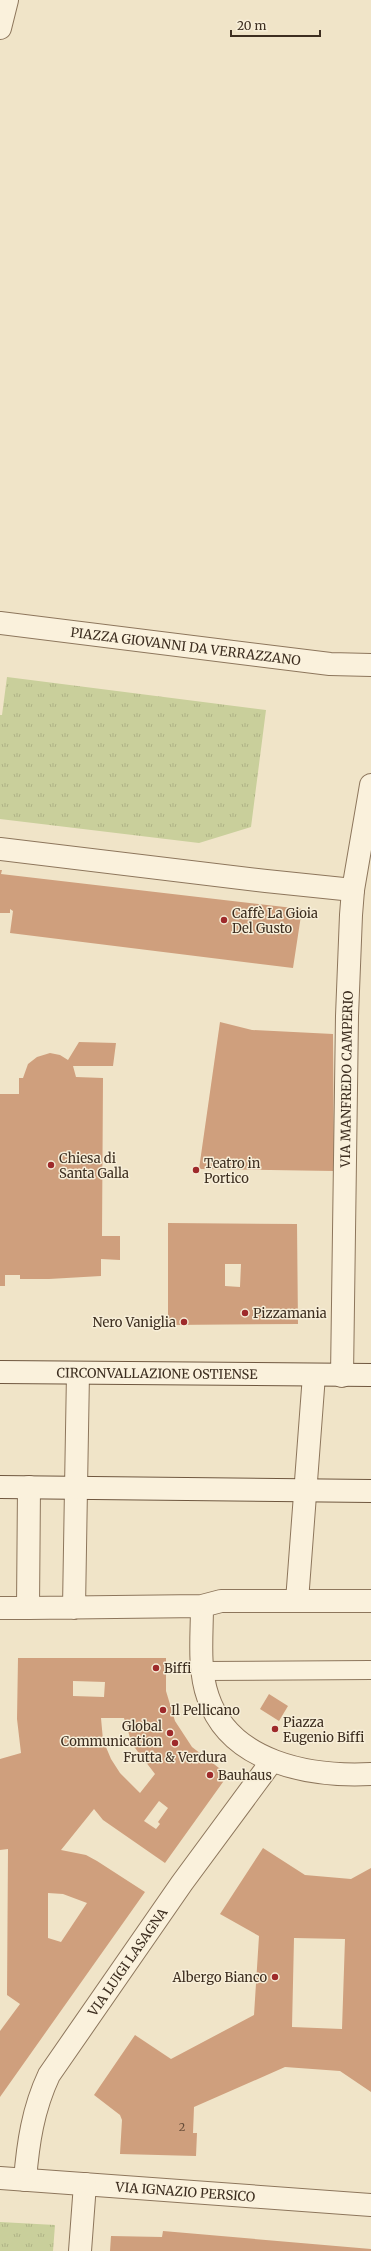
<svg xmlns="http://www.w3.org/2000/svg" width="371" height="2251" font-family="Merriweather,serif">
<defs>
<pattern id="park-tufts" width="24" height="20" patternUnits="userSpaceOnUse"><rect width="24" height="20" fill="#c9cf9b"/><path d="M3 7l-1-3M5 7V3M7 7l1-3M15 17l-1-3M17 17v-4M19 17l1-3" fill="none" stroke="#aeb285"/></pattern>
</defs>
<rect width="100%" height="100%" fill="#f0e4c8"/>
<path fill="url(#park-tufts)" d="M 7,677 L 266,710 L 251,827 L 199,843 L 0,819 L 0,715 L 2,715 Z
M 0,2222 L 55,2225 L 53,2251 L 0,2251 Z"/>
<path fill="#cf9f7d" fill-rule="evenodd" d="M 0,870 L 2,870 L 1,874 L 302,909 L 293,968 L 10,933 L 13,911 L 10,909 L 10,913 L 0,913 Z
M 220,1022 L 252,1030 L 333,1034 L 334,1171 L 199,1169 Z
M 79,1042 L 116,1043 L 113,1066 L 73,1066 L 76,1077 L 103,1078 L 102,1236 L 120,1236 L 120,1260 L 101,1259 L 101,1276 L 49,1279 L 20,1279 L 20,1275 L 5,1275 L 5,1286 L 0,1286 L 0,1094 L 19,1094 L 19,1078 L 23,1078 L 28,1064 L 37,1057 L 50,1053 L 60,1055 L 68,1060 Z
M 168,1223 L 297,1224 L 298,1324 L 168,1325 ZM 225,1264 L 241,1264 L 240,1287 L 225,1286 Z
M 18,1658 L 166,1658 L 166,1691 L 175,1721 L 192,1747 L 228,1775 L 165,1863 L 103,1820 L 94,1809 L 61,1850 L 86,1855 L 97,1861 L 145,1892 L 0,2097 L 0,2031 L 20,2004 L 7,1995 L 8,1849 L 0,1850 L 0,1759 L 21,1753 L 17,1719 ZM 73,1681 L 105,1682 L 104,1697 L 73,1696 ZM 101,1718 L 124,1718 L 132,1744 L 155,1774 L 140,1793 L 120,1773 L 111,1759 L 103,1740 ZM 159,1801 L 168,1808 L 158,1822 L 160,1824 L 156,1829 L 144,1821 ZM 48,1893 L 63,1894 L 87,1903 L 61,1942 L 48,1938 Z
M 269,1694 L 288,1706 L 279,1721 L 260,1709 Z
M 263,1848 L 305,1875 L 351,1879 L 371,1868 L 371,2092 L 340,2071 L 285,2067 L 194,2107 L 193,2133 L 197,2133 L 196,2156 L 120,2154 L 122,2120 L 120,2115 L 94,2095 L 135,2035 L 171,2059 L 254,2015 L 259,1936 L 220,1914 ZM 294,1938 L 345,1939 L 342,2029 L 292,2027 Z
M 163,2231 L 371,2249 L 371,2251 L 110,2251 L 111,2236 L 162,2237 Z"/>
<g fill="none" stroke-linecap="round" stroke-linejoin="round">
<g stroke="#8d765c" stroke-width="20">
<path id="pedestrian" d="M 203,1671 L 371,1670"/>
</g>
<g stroke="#8d765c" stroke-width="24">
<g id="minor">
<path d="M 0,28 L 7,0"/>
<path id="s1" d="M 0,623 L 330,664 L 371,665"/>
<path d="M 0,849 L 266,881 L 353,890"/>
<path id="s2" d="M 342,1376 L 347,1016 L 351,915 L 353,890 L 371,785"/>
<path d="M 76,1488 L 78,1373"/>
<path d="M 297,1601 L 314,1375"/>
<path d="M 0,1608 L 28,1608"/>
<path id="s3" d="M 0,2178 L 371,2205"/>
<path id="s4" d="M 25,2180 C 28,2143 33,2109 49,2075 L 182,1883 L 272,1761"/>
<path d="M 80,2251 L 85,2184"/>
</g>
</g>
<g stroke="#8d765c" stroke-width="24">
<path id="tertiary" d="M 29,1487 L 28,1608 L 202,1606 L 221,1601 L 371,1601
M 202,1606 C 202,1635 198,1669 208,1697 C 230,1763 310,1777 371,1774
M 74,1608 L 76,1488"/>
</g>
<g stroke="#6f573f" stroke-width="24">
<g id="secondary">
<path id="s5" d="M 0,1372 L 371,1375"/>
<path d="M 0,1487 L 371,1491"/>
</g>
</g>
<use href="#pedestrian" stroke="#faf1dc" stroke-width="18"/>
<use href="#minor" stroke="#faf1dc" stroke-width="22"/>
<use href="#tertiary" stroke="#faf1dc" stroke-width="22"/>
<use href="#secondary" stroke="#faf1dc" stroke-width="22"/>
</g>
<g fill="#9e2a2b" stroke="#f7eed8" stroke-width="1.5">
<circle cx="224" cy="920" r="4"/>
<circle cx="51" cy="1165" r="4"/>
<circle cx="196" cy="1170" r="4"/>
<circle cx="245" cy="1313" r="4"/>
<circle cx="184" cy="1322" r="4"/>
<circle cx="156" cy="1668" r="4"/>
<circle cx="163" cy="1710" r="4"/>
<circle cx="275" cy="1729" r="4"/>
<circle cx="170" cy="1733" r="4"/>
<circle cx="175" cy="1743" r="4"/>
<circle cx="210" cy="1775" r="4"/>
<circle cx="275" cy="1977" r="4"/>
</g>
<g text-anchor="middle" stroke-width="3" stroke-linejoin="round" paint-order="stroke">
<g font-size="11" fill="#624a37">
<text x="182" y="2131">2</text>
</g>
<g font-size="13" fill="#3d2e20" stroke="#f7eed8">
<text dy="5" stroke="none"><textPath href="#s1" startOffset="187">PIAZZA GIOVANNI DA VERRAZZANO</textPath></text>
<text dy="5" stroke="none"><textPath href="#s2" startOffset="297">VIA MANFREDO CAMPERIO</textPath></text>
<text dy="5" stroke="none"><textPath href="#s5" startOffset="157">CIRCONVALLAZIONE OSTIENSE</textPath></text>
<text dy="5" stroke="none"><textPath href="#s4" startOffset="246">VIA LUIGI LASAGNA</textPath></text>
<text dy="5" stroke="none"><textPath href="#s3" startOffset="186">VIA IGNAZIO PERSICO</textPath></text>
</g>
<g font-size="13" fill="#3d2e20" stroke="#f7eed8" text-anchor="start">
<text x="232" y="918">Caffè La Gioia<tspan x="232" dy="15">Del Gusto</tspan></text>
<text x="59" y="1163">Chiesa di<tspan x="59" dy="15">Santa Galla</tspan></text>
<text x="204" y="1168">Teatro in<tspan x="204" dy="15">Portico</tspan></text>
<text x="253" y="1318">Pizzamania</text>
<text x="176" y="1327" text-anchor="end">Nero Vaniglia</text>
<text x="164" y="1673">Biffi</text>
<text x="171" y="1715">Il Pellicano</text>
<text x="283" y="1727">Piazza<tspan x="283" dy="15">Eugenio Biffi</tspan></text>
<text x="162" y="1731" text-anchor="end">Global<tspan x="162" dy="15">Communication</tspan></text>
<text x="175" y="1762" text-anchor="middle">Frutta &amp; Verdura</text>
<text x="218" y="1780">Bauhaus</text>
<text x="267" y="1982" text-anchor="end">Albergo Bianco</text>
</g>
</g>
<path d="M231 30v6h89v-6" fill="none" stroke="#3d2e20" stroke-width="2"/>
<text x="237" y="30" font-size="12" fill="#3d2e20" stroke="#f7eed8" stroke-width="3" paint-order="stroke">20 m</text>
</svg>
